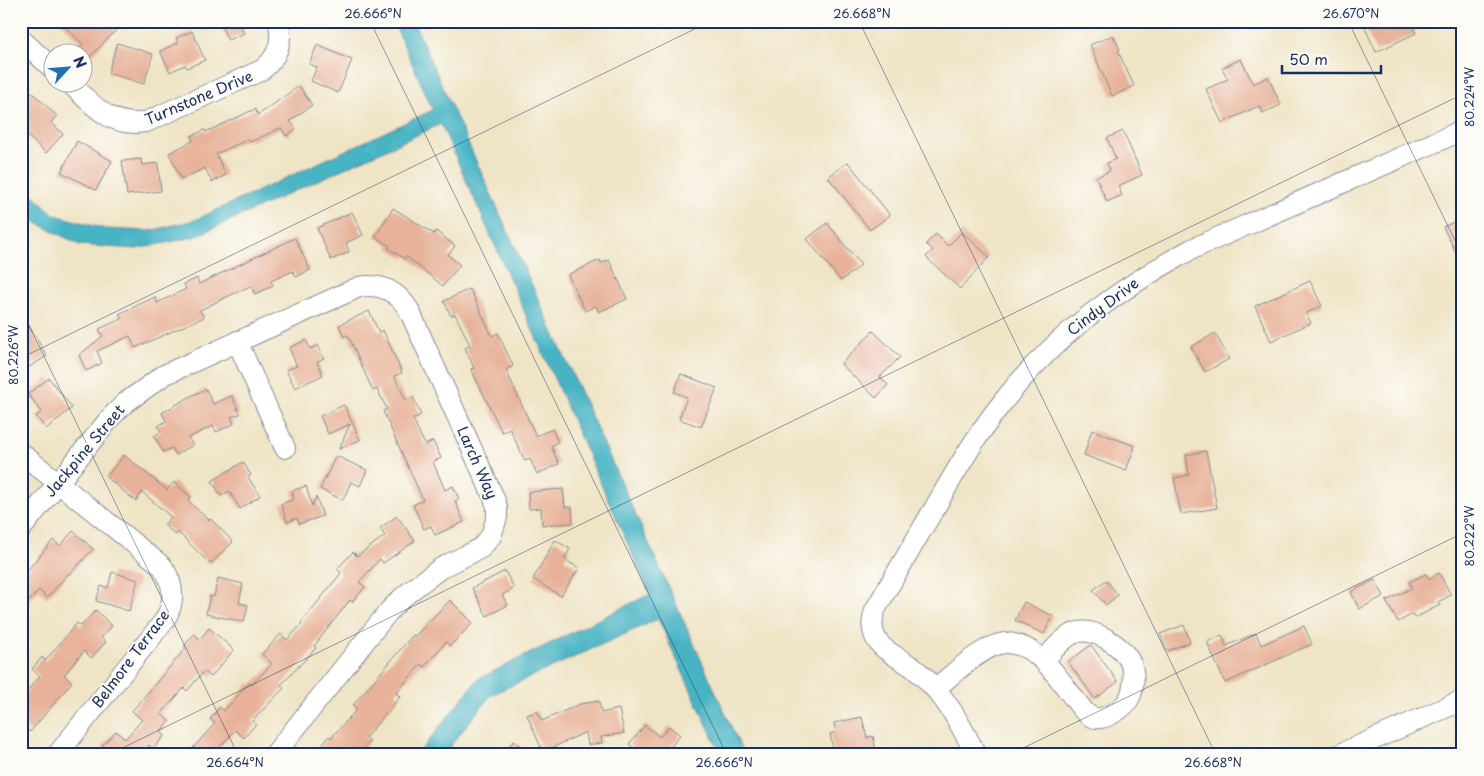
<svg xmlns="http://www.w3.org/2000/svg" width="1484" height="776" font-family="'Playpen Sans',sans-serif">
<rect width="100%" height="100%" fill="#fdfcf7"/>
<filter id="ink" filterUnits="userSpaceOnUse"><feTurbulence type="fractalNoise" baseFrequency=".02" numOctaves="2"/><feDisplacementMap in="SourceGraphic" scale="10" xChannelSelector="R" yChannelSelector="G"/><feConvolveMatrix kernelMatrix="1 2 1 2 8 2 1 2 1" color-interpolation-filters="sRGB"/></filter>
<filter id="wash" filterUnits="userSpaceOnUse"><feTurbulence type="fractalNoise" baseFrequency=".0096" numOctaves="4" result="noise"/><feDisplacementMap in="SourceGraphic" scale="20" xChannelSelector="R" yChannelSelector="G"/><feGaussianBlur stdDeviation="1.12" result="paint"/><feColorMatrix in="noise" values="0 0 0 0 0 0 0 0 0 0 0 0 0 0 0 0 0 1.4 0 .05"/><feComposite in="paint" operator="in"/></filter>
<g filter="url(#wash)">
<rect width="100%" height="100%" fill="#efe4c6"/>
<path fill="#47b4c4" stroke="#317291" d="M 393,21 L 413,21 L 744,755 L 721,755 L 658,619 L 491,695 L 443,755 L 417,755 L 478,679 L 650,594 L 441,124 L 194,237 L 136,249 L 80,245 L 37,223 L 21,208 L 21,184 L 55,215 L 105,229 L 150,231 L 195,220 L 433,110 Z"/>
<g id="blocks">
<path fill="#e7b299" d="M 59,21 L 107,21 L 116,30 L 90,57 L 80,48 L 83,44 Z
M 219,21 L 238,21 L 244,33 L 228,40 Z
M 1362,21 L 1411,21 L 1416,33 L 1376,52 Z
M 192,31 L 205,60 L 187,68 L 185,65 L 170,72 L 160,51 L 178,43 L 176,38 Z
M 1113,35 L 1120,50 L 1118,51 L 1134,86 L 1112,96 L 1090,45 Z
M 117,43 L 153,54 L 144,84 L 108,73 Z
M 317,45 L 352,60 L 338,93 L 311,81 L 317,67 L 309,64 Z
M 1241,59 L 1253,84 L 1268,77 L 1281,105 L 1263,113 L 1259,106 L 1222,123 L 1206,89 L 1228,79 L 1222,68 Z
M 21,82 L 57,116 L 51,122 L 63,134 L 46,153 L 21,130 Z
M 299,86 L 312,105 L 290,121 L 296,129 L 286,136 L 281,128 L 250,142 L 249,139 L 216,154 L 226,175 L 212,182 L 205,168 L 181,179 L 169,153 L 193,141 L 191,136 L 205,130 L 206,132 L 255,109 L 258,115 Z
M 1123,131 L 1142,175 L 1118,186 L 1122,195 L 1107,202 L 1096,177 L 1110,171 L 1107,163 L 1116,159 L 1107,138 Z
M 77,141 L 112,161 L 96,190 L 61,172 Z
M 141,159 L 142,165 L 158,163 L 161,191 L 127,195 L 122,161 Z
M 848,162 L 890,215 L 870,230 L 828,177 Z
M 393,208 L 434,234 L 436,231 L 455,246 L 448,255 L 460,265 L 443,286 L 406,256 L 405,259 L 388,248 L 390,246 L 375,237 Z
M 352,212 L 363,235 L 346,243 L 349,252 L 331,260 L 317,228 Z
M 1463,218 L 1463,266 L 1443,227 Z
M 827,223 L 861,265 L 841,281 L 807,239 Z
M 962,232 L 989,257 L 960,289 L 926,257 L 933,250 L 926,244 L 936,234 L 948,246 Z
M 295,238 L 310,270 L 296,277 L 293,271 L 271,281 L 273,286 L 255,294 L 251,286 L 233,294 L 200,310 L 204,317 L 135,348 L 130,336 L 97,351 L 102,363 L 86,371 L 79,355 L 103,336 L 99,329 L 122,319 L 119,314 L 155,297 L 157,303 L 186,289 L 184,284 L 197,278 L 199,284 Z
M 600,260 L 601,263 L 609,260 L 627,299 L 599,312 L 596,306 L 585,311 L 568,275 Z
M 1310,281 L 1322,306 L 1306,313 L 1311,323 L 1271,341 L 1255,306 Z
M 470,289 L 492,336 L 498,333 L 513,366 L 506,370 L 536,436 L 552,429 L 558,442 L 551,446 L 559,464 L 537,474 L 530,459 L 525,461 L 510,429 L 502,432 L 471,369 L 474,368 L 465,348 L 470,345 L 455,314 L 451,316 L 444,301 Z
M 369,311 L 379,332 L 383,330 L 402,373 L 394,376 L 406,400 L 413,397 L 421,415 L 413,419 L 425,445 L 433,441 L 441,458 L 433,462 L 445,490 L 453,486 L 459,499 L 455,501 L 464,522 L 435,535 L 431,526 L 424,529 L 413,505 L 423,500 L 383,411 L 387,409 L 377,389 L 373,391 L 348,335 L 344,337 L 339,325 Z
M 21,313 L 47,356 L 21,372 Z
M 873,331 L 900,357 L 880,377 L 888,385 L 876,398 L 841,364 Z
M 1215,333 L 1229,359 L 1205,372 L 1191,347 Z
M 306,340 L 310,349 L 318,345 L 324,358 L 317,362 L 323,375 L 295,388 L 286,370 L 297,366 L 289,348 Z
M 681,374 L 717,388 L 701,427 L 679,419 L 687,397 L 674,392 Z
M 49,378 L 72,408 L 46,429 L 36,416 L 42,412 L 28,394 Z
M 206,389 L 213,404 L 232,396 L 240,414 L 231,417 L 234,424 L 216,432 L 213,426 L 188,438 L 193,445 L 176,455 L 172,448 L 163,452 L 154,436 L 161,432 L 158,426 L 166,421 L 162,413 L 191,396 Z
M 344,405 L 360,440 L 339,449 L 350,424 L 328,434 L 320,416 Z
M 1092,430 L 1135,446 L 1126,471 L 1084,455 Z
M 1206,451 L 1217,508 L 1181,514 L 1174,478 L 1189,475 L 1186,455 Z
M 124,455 L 167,490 L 174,482 L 191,497 L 188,501 L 209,520 L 211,519 L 233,542 L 210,564 L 178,532 L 176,535 L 164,525 L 171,517 L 142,492 L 136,501 L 106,477 Z
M 336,456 L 367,470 L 360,486 L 351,482 L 343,500 L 320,489 Z
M 243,462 L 251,475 L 248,477 L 260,496 L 240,509 L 229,491 L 221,496 L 212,481 Z
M 306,486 L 312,506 L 316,497 L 323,516 L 299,524 L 297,518 L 287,522 L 281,504 L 294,499 L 292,491 Z
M 563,489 L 565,507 L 572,507 L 573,523 L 542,525 L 541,508 L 529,509 L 528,492 Z
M 397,516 L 415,541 L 383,563 L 380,559 L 359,582 L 365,587 L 352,602 L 350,600 L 314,646 L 316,648 L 281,685 L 284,688 L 252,721 L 256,724 L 244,738 L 235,730 L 213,755 L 187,755 L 215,723 L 210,719 L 220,707 L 224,711 L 249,683 L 251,685 L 272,664 L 262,654 L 281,634 L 287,640 L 302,624 L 301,623 L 341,573 L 337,569 L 353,552 L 357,556 L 385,536 L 380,528 Z
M 73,531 L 93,549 L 70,574 L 69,573 L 47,598 L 39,590 L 21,610 L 21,578 L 53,540 L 60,546 Z
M 555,540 L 570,549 L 564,559 L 579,568 L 561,596 L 533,579 Z
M 505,571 L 514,588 L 502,595 L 508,605 L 487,616 L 472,588 Z
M 112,572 L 138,580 L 129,611 L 96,601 L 101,586 L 108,588 Z
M 1439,573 L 1451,595 L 1438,602 L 1440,605 L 1415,618 L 1413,614 L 1398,622 L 1386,601 L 1412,588 L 1409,582 L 1426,574 L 1429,579 Z
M 218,578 L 243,584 L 239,603 L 248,605 L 244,622 L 206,614 L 210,596 L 214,597 Z
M 1106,580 L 1118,595 L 1106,605 L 1093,590 Z
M 1375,580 L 1384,596 L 1359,609 L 1351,592 Z
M 450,600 L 473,623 L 450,646 L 446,642 L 424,667 L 421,664 L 396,693 L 400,697 L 366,737 L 370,741 L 358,755 L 329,755 L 320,747 L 329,736 L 331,738 L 357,709 L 353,705 L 413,635 L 415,636 Z
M 1024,602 L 1053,616 L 1044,634 L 1015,620 Z
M 96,610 L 112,626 L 101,638 L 106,642 L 91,658 L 84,651 L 64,675 L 72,682 L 30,732 L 21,724 L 21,698 L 40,676 L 32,669 L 42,657 L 45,661 L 77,623 L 81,626 Z
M 1184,625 L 1190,642 L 1167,651 L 1160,634 Z
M 1304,626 L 1312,644 L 1225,683 L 1207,642 L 1222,635 L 1226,646 L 1256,633 L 1261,645 Z
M 209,628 L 234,650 L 211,677 L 204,671 L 187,691 L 184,688 L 161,714 L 169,721 L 160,732 L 164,736 L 153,749 L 149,745 L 140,755 L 111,755 L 102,746 L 116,731 L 125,739 L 142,720 L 132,711 L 186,648 L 184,646 L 194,634 L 200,639 Z
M 1091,645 L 1118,682 L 1095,699 L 1068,662 Z
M 599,701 L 601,713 L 619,709 L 624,733 L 601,737 L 602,743 L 588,745 L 586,732 L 543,752 L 527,715 L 537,711 L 542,721 L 580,704 Z
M 862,717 L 867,738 L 873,736 L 876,752 L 864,755 L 842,755 L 841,752 L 834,754 L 830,734 L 836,732 L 834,723 Z
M 645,725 L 660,737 L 669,726 L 680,735 L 664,755 L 642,755 L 629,744 Z
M 514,741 L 530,755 L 501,755 Z"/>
</g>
</g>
<g filter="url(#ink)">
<use href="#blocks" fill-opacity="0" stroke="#858a92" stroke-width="1"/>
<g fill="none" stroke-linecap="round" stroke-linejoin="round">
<g stroke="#858a92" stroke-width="22">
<path id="minor" d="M 21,39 L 52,68
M 69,82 C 93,105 110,128 146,122 L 262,70 C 277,58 284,41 278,21
M 237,341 L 285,448
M 21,453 L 162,566 C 175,585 176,602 164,621 L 57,755
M 21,529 L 111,417 L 125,403 L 164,375 L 359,287 C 381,283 397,291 409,310 L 494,498 L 497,507 L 497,517 L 491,536 L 481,548 L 441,568 L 418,585 L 403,597 L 389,611 L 274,755
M 935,689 C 951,676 987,641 1008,643 C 1040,646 1058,678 1076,701 C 1080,706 1085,714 1092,717 C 1104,722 1125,708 1130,697 C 1134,688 1135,673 1131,664 C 1124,647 1094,626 1075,633 C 1063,637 1053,651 1044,660
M 976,755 C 960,723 944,693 916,670 C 907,662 885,652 879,643 C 871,633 871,622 875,610 C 896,574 917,538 938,502 C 958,468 977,434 1002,403 C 1054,336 1118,289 1192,249 L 1463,130
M 1338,755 L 1463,700"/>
</g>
<use href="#minor" stroke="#fff" stroke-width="20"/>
</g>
</g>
<path fill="none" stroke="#1b2f5e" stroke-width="1" stroke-opacity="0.45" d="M 370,21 L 727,755M 859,21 L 1216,755M 1348,21 L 1463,257M 21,309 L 238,755M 21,358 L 711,21M 108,755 L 1463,94M 1009,755 L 1463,533"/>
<g text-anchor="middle" stroke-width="4" stroke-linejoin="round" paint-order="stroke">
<g font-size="15" fill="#1b2f5e" stroke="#fdfcf7">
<text transform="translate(199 98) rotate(-23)" y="5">Turnstone Drive</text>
<text transform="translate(1103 307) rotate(-37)" y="5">Cindy Drive</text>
<text transform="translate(85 451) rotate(-50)" y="5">Jackpine Street</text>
<text transform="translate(477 463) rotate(66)" y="5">Larch Way</text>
<text transform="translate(131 659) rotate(-53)" y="5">Belmore Terrace</text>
</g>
</g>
<rect width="1484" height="776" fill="none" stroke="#fdfcf7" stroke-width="55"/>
<g transform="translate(68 68) rotate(64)"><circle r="24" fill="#fdfcf7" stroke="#a3aaba"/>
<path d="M0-4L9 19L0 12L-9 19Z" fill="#1f6fb2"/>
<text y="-8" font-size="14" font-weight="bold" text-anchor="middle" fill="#1b2f5e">N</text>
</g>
<path d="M1282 65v8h99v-8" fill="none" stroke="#1b2f5e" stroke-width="2.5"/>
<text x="1289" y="65" font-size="15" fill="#1b2f5e" stroke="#fdfcf7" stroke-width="4" paint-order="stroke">50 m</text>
<rect x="28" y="28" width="1428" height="720" fill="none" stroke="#1b2f5e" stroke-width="2"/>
<g font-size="12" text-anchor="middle" fill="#1b2f5e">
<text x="373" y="18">26.666°N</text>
<text x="862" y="18">26.668°N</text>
<text x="1351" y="18">26.670°N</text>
<text transform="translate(1470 97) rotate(-90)" y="4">80.224°W</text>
<text transform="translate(14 355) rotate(-90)" y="4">80.226°W</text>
<text transform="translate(1470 536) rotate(-90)" y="4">80.222°W</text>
<text x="235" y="767">26.664°N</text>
<text x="724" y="767">26.666°N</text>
<text x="1213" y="767">26.668°N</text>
</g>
</svg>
